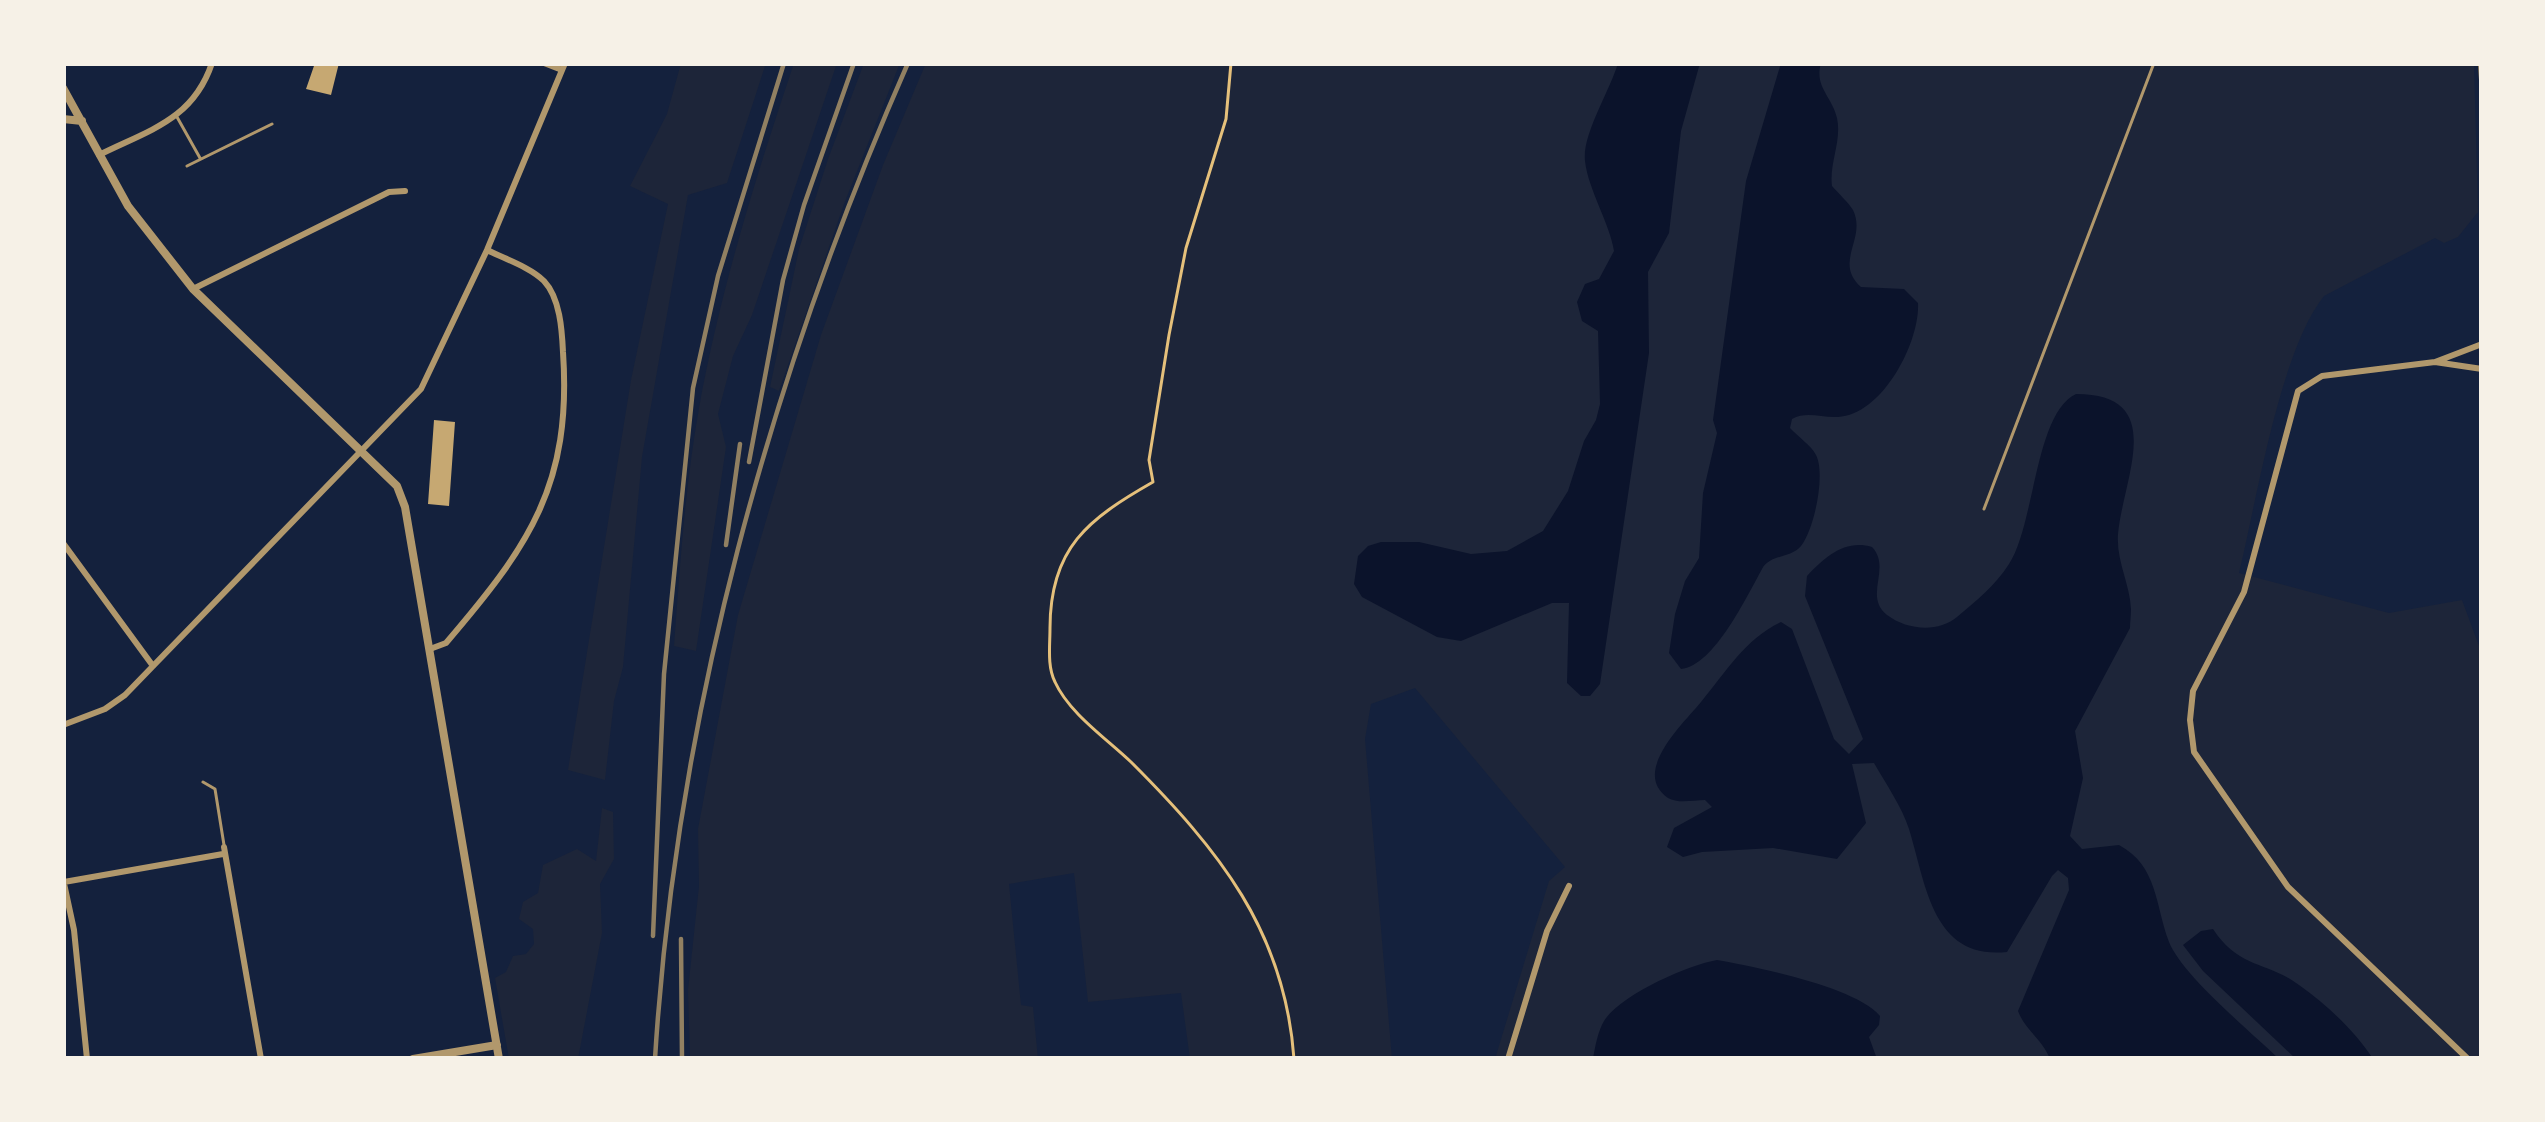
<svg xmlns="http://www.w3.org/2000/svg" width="2545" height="1122" font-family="'Titillium Web',sans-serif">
<rect width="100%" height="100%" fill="#14213d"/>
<path fill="#1d2539" d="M 681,63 L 766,63 L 727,183 L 688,195 L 642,457 L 623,667 L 614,701 L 605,780 L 568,770 L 631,380 L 668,204 L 630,186 L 667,114 Z
M 794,63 L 837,63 L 752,315 L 733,356 L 718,414 L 726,447 L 696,651 L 674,646 C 680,566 685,487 699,408 C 720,291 756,176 794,63 Z
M 864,63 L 900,63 L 844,204 L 779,391 L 770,387 L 799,249 L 828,159 Z
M 926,63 L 2474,63 L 2478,212 L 2458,237 L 2444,243 L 2435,238 L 2324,296 C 2280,351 2257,499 2239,573 L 2389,613 L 2462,600 L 2482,654 L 2482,1059 L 1495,1059 L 1549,881 L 1565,867 L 1415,688 L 1371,704 L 1365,739 L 1392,1059 L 1190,1059 L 1181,993 L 1088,1002 L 1074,873 L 1009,884 L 1021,1005 L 1033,1007 L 1038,1059 L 690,1059 L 688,990 L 699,886 L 698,829 L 738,615 L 821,335 L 883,165 Z
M 602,808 L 613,812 L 614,859 L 600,884 L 602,933 L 578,1059 L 509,1059 L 495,978 L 506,972 L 513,956 L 526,954 L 534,944 L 533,929 L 519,919 L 523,902 L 538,893 L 543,865 L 577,849 L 596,861 Z"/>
<path fill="#0b132b" d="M 1618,63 L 1700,63 L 1681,131 L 1669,233 L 1648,272 L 1649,353 L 1600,684 L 1590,696 L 1581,696 L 1567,683 L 1569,603 L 1552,603 L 1461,641 L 1437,637 L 1362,597 L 1354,584 L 1358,556 L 1368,546 L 1381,542 L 1419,542 L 1471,554 L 1507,551 L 1543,531 L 1568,491 L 1584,441 L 1596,420 L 1600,404 L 1598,331 L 1582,321 L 1577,302 L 1585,284 L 1599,279 L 1614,251 C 1610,224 1588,189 1585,161 C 1582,134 1610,91 1618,63 Z
M 1781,63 L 1821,63 C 1814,87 1832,96 1837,118 C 1842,141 1829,163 1832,186 C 1838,193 1848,202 1853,210 C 1867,239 1833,262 1861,287 L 1904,289 L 1918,303 C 1920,343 1882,415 1838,417 C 1821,418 1807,411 1792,419 L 1790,428 C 1798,437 1811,445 1816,455 C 1826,474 1814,530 1801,546 C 1790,559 1770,554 1762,569 C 1747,596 1714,666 1681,669 L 1669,653 L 1675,614 L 1685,581 L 1699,558 L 1703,493 L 1717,433 L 1713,420 L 1746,181 Z
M 2076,394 C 2169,394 2123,478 2118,534 C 2116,561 2130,584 2131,609 C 2131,616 2130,622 2130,628 L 2075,731 L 2083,778 L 2070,836 L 2082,849 L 2119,845 C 2158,866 2155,905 2169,942 C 2182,975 2251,1032 2279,1059 L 2050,1059 C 2043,1040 2025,1030 2018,1011 L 2069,890 L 2068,878 L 2058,870 L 2052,876 L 2007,952 C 1932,960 1926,884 1909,829 C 1902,807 1886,784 1874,763 L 1852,764 L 1866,823 L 1837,859 L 1773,848 L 1702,852 L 1683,857 L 1667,847 L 1674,828 L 1712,807 L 1705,800 C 1694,800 1678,804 1668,798 C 1630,772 1685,722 1701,702 C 1725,673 1746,638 1781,622 L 1792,629 L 1834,739 L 1849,754 L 1863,739 L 1805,596 L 1807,576 C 1825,557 1845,539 1872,547 C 1892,568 1863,596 1887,615 C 1907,630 1938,633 1957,617 C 1976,601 1995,586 2009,564 C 2035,524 2035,413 2076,394 Z
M 2213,929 C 2239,969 2267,961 2299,985 C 2327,1005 2355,1031 2373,1059 L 2296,1059 L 2203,971 L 2183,945 L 2201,931 Z
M 1717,960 C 1756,967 1856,987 1880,1016 L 1879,1025 L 1869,1037 L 1877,1059 L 1593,1059 C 1595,1047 1598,1031 1604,1021 C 1620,995 1688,965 1717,960 Z"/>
<path fill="#c6a872" d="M 315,63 L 339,63 L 331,95 L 306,89 Z
M 434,420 L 455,422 L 449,506 L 428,504 Z"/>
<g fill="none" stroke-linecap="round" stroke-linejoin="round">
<path stroke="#e5c07b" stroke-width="3" d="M 1231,63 L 1226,119 L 1186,248 L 1169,335 L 1149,460 L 1153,482 C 1088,519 1050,548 1050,628 C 1050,646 1047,666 1055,682 C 1069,713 1107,739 1131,762 C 1218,849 1285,931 1294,1059"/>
<path stroke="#b1986c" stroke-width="3" d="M 177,117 L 200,158
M 187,166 L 272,124
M 1984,509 L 2154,63
M 203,782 L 215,789 L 224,845"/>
<path stroke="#b1986c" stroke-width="6" d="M 544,63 L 562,70
M 2481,63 L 2482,80
M 99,155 C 149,130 193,120 212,63
M 193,289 L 389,192 L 405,191
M 2482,344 L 2435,362 L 2482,369
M 2435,362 L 2322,376 L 2298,391 L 2244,592 L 2193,691 L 2190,720 L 2194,752 L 2288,887 L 2468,1059
M 63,543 L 153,666
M 430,649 L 446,643 C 529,546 572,485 563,352 C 562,330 560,298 544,281 C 530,267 505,259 487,250
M 63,725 L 105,709 L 125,695 L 421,389 L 487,250 L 565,63
M 224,847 L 261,1059
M 63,879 L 74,930 L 87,1059
M 64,882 L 223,854
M 1508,1059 L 1547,931 L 1569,886"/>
<path stroke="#b1986c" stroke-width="8" d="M 63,88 L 128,206 L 193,289 L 397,486 L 405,507 L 499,1059
M 63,119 L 82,121
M 413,1059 L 497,1045"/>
<path stroke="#918062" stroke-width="4.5" d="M 749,462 L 783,280 L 804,205 L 854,63
M 726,545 L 740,444
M 653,936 L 664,674 L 693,388 L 718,276 L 784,63
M 681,939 L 682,1059
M 655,1059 C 676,717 770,376 908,63"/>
</g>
<rect width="2545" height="1122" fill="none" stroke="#f6f1e7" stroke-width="132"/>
</svg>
